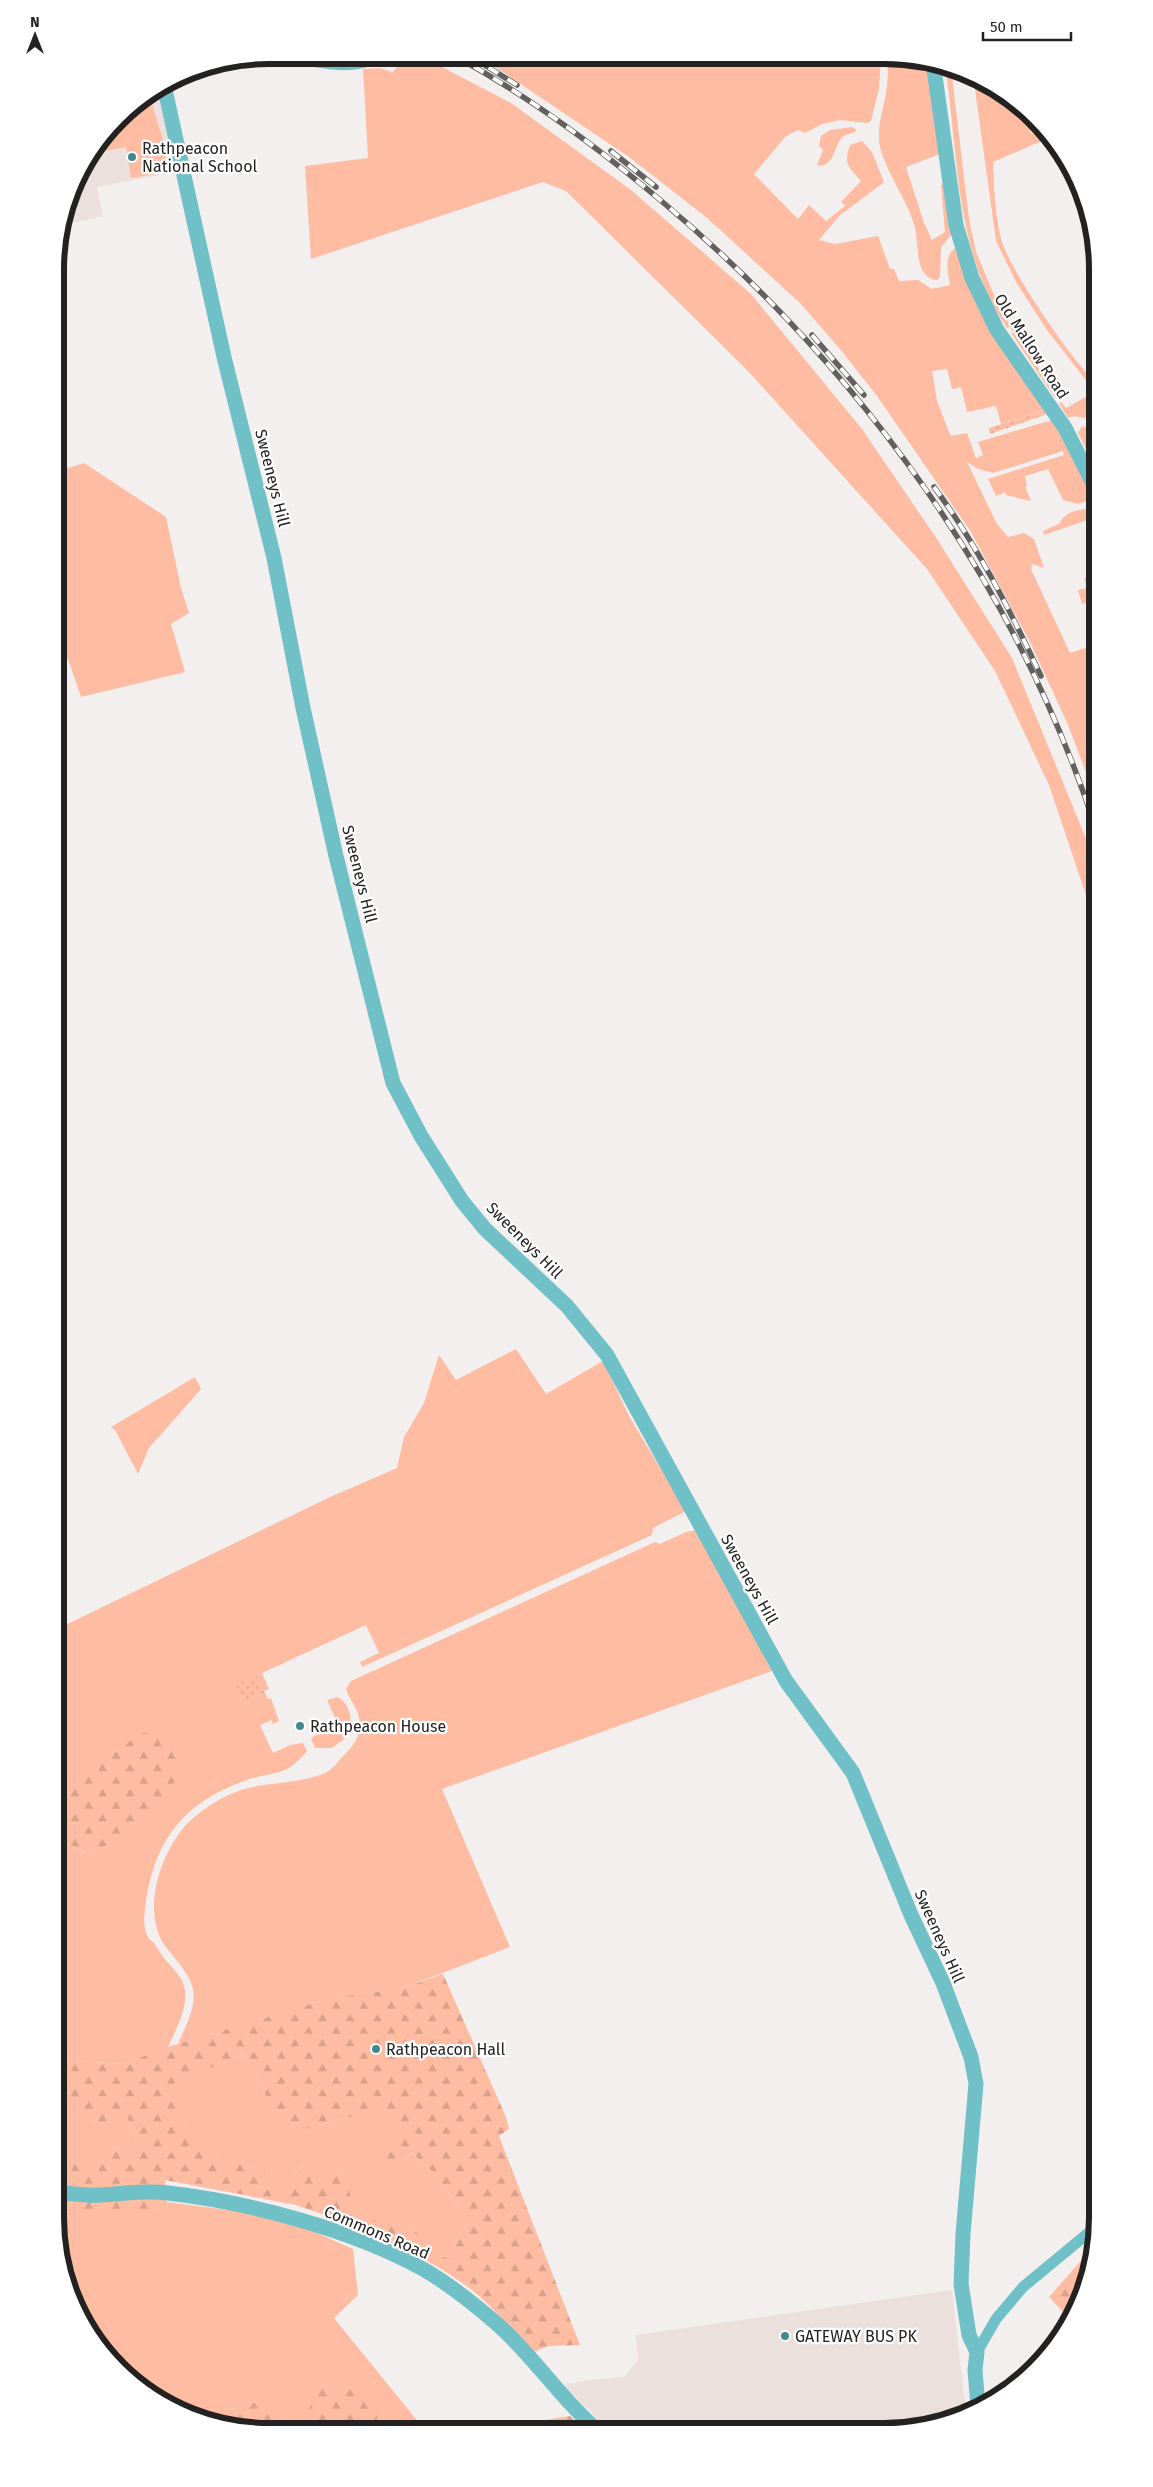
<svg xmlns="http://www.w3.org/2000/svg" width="1153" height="2487" font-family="'Fira Sans',sans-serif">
<defs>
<pattern id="forest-firs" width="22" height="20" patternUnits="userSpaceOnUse" patternTransform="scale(1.25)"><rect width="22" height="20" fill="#febca3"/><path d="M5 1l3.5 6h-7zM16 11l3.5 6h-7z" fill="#d9a18c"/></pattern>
<pattern id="park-dots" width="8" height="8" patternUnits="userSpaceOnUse" patternTransform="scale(1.25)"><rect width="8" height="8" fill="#febca3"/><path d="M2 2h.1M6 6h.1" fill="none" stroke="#d9a18c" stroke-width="1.8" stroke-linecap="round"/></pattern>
</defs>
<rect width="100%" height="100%" fill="#f2efee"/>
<path fill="#ece0dc" d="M 160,88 L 176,172 L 97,187 L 103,216 L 64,225 L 77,174 L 128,108 Z
M 952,2290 L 966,2413 L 940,2425 L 884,2432 L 608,2430 L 564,2385 L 588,2380 L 624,2377 L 638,2360 L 636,2335 Z"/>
<path fill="#febca3" d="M 407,56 L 421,56 L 511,103 L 631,190 L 751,294 L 862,429 L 937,539 L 1012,658 L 1098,868 L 1098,931 L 1049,785 L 995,671 L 927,569 L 748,371 L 566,191 L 543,182 L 311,259 L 305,166 L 368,158 L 363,69 L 379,68 L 393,72 Z
M 479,56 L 881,59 L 879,89 L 871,121 L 867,123 L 840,120 L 822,124 L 805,133 L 798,130 L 786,136 L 754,174 L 798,219 L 809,205 L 826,221 L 845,206 L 841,202 L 861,181 C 849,167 843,165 850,145 L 862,141 L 872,152 L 884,182 L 839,216 L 819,240 L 835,244 L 878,236 L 890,269 L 894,269 L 899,281 L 918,280 L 932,289 L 950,285 C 948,272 943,255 956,248 L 1049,412 L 1042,416 L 1040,412 L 1001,424 L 996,406 L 967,412 L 961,387 L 952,389 L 947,369 L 932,371 L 937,401 L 949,432 L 951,436 L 967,433 L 976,458 L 983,455 L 978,442 L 1052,420 L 1079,468 L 1093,499 L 1078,504 L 1063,500 L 1048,469 L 1025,476 L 1027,486 L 1025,486 L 1031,501 L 1006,495 L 1005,492 L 996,496 L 988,479 L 1064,455 L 1063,451 L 993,473 L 978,469 L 967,462 L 997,524 L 1008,537 L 1024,533 L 1034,539 L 1044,568 L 1032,564 L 1031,569 L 1070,653 L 1098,644 L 1098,667 L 1095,668 L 1098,679 L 1098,704 L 1088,707 L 1091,716 L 1098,714 L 1098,804 L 1068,725 L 1031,644 L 971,532 L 877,396 L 840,349 L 800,303 L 706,217 L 629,157 Z
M 888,59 L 926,59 L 940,154 L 906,167 L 924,223 L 932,240 L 945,232 L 941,185 L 943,184 L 952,234 L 941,247 L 940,277 L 937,280 C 914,278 919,244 915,228 C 908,200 887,175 880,147 C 876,129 883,111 886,93 C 888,82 888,70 888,59 Z
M 945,66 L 951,68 L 969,219 L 976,252 L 1000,309 L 1057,396 L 1055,398 L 1011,333 L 1013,332 L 1010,327 L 1007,328 C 954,250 959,155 945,66 Z
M 973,75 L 1022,106 L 1031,134 L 1044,129 L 1051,137 L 993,162 C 994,187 995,214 1001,238 C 1006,265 1076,366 1098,385 L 1098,404 L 1093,406 L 1098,423 C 1089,419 1077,414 1068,418 L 1059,403 L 1061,402 L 1066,408 L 1095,392 L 1047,330 L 1016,282 L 996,241 Z
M 149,95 L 163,140 L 168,172 L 131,178 L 126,147 L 94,153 L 128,108 Z
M 852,127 L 857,130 C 851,135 844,133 840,140 C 834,150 832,169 817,165 L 823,150 L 819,146 L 821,136 L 830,130 Z
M 1082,426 C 1101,435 1098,454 1098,473 L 1078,433 Z
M 84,463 L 166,517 L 181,588 L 189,613 L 171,624 L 185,672 L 81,697 L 59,633 L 55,634 L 55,472 Z
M 1090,508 L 1093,518 L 1044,535 L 1043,531 L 1059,524 C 1066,511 1075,511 1090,508 Z
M 1098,574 L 1098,615 L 1093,616 L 1088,602 L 1082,604 L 1078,590 L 1087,588 L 1084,578 Z
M 516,1349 L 546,1394 L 603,1361 L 629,1416 L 686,1511 L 653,1528 L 652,1535 L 362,1667 L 360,1662 L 379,1653 L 366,1625 L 262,1673 L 269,1689 L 264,1691 L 257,1676 L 236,1685 L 243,1703 L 265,1693 L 268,1699 L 271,1698 L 279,1721 L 273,1724 L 271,1720 L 260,1725 L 273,1753 L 290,1745 L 303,1743 L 307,1751 C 284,1779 274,1770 244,1781 C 185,1802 155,1839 146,1901 C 144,1914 141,1935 154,1943 C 161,1956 171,1965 180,1977 C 194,1998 177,2027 168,2047 L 125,2064 L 55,2060 L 55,1839 L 88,1854 L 90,1849 L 116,1845 L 188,1753 L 156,1732 L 55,1791 L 55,1630 L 328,1498 L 397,1468 L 404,1437 L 424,1403 L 439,1355 L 456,1380 Z
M 195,1377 L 201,1389 L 149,1448 L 138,1474 L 115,1430 L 111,1427 Z
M 696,1530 L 772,1671 L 442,1789 L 510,1947 L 403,1988 L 330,1998 L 178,2044 C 185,2027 196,2009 193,1990 C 190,1972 173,1958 163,1943 C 142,1908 161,1852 187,1824 C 203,1808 227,1793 249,1788 C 272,1782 305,1783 327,1772 C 334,1768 340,1759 346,1753 C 354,1745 360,1736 360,1724 C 359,1709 350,1701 346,1689 L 351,1681 L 655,1542 L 660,1544 L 686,1532 Z
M 337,1697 C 351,1703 353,1722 349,1735 L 332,1748 L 315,1748 L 311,1739 L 320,1731 L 338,1724 L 327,1700 Z
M 244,2054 L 286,2135 L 379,2109 L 385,2114 L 400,2141 L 392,2173 L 412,2153 L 435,2174 L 468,2220 L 449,2259 L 415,2247 L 423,2235 L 398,2225 L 360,2217 L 351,2198 L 345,2175 L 323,2173 L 303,2166 L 280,2190 L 257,2187 L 264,2169 L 235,2163 L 206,2150 L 178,2117 L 168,2086 Z
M 79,2113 L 126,2115 L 137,2145 L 114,2149 L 96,2168 L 55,2157 L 55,2125 Z
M 167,2202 L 244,2212 L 308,2229 L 353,2249 L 358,2295 L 334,2318 L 424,2429 L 299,2428 L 265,2399 L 239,2408 L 181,2412 L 128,2379 L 84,2325 L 62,2274 L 55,2218 L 84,2213 L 168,2214 Z"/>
<path fill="url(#forest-firs)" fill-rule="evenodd" d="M 156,1732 L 188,1753 L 175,1782 L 158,1808 L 116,1845 L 90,1849 L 88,1854 L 55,1839 L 55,1791 L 142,1733 Z
M 443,1974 L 506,2117 L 509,2129 L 499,2136 L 580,2345 L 549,2346 L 533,2352 L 527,2349 C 509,2326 489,2302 465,2285 C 441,2267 414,2254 387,2241 L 388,2237 L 296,2205 L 165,2180 L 168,2215 L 84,2213 L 55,2218 L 55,2157 L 96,2168 L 114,2149 L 137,2145 L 126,2115 L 104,2132 L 85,2126 L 79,2113 L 55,2125 L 55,2060 L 125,2064 L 161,2049 L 330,1998 L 403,1988 ZM 244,2054 L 286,2135 L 379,2109 L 385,2114 L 400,2141 L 379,2152 L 392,2173 L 412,2153 L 435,2174 L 468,2220 L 449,2259 L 415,2247 L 423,2235 L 398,2225 L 360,2217 L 351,2198 L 346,2175 L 323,2173 L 303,2166 L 280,2190 L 257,2187 L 265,2169 L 235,2163 L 206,2150 L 178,2117 L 169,2086 Z
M 1094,2246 L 1082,2300 L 1070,2319 L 1049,2297 Z
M 324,2381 L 377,2398 L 377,2427 L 383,2429 L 227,2428 L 181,2412 L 239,2408 L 265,2399 L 299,2428 Z
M 570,2416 L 584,2430 L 515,2430 L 532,2422 Z"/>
<path fill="url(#park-dots)" d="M 1040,412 L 1042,416 L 990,434 L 989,428 Z
M 257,1676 L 265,1693 L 243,1703 L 235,1685 Z"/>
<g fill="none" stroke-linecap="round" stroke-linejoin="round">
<path stroke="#6fc0c7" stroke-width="11" d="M 1098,1823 L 1098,1798
M 977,2352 L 996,2319 L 1023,2287 L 1098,2225"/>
<path stroke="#6fc0c7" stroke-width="15" d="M 292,55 C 318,60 351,69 375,56
M 933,62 L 956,225 L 972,278 L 997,330 L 1065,428 L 1098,493
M 164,85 L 224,357 L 274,558 L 303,708 L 336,856 L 393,1083 L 421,1136 L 462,1201 L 485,1229 L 567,1306 L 607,1355 L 786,1681 L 853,1773 L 911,1915 L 943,1983 L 971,2057 L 976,2084 L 963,2234 L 961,2284 L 969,2335 L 977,2352 L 975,2370 L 978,2407
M 55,2192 C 70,2193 85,2196 100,2195 C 123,2194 145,2190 168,2193 C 248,2202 353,2230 423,2269 C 449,2284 474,2304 496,2323 C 533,2355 560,2398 597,2430"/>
<g stroke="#636160" stroke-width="5.5">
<path id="rail" d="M 455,56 C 528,96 595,145 659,199 C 859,366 1018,586 1098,835
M 470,56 L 517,85
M 611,151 L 656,187
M 812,335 L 864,395
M 934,487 C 976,543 1011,612 1041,676"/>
</g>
<use href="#rail" stroke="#fff" stroke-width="4" stroke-dasharray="11" stroke-linecap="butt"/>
</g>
<g fill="#42898f" stroke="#fff" stroke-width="2">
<circle cx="132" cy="157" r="5"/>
<circle cx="300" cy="1726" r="5"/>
<circle cx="376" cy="2049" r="5"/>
<circle cx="785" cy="2336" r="5"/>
</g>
<g text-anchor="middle" stroke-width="4.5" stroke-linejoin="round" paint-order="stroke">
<g font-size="16" fill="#232221" stroke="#fff" text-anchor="start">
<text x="142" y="154">Rathpeacon<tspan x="142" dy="18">National School</tspan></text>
<text x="310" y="1732">Rathpeacon House</text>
<text x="386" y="2055">Rathpeacon Hall</text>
<text x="795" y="2342">GATEWAY BUS PK</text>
</g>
<g font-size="16" fill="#232221" stroke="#fff">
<text transform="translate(1032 346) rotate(57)" y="6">Old Mallow Road</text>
<text transform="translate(273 478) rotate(76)" y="6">Sweeneys Hill</text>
<text transform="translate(360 874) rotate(76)" y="6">Sweeneys Hill</text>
<text transform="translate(525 1240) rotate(45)" y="6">Sweeneys Hill</text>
<text transform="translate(750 1579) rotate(61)" y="6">Sweeneys Hill</text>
<text transform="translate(940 1936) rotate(66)" y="6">Sweeneys Hill</text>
<text transform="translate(377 2232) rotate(23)" y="6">Commons Road</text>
</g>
</g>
<path d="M0 0H1153V2487H0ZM269 64H884A205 205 0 0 1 1089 269V2218A205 205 0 0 1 884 2423H269A205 205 0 0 1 64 2218V269A205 205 0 0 1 269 64Z" fill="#fff" fill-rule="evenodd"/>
<path fill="none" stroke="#232221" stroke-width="6" d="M269 64H884A205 205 0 0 1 1089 269V2218A205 205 0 0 1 884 2423H269A205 205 0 0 1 64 2218V269A205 205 0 0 1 269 64Z"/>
<g transform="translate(35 35)" stroke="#ffffff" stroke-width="4" paint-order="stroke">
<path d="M0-4L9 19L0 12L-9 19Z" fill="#232221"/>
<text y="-8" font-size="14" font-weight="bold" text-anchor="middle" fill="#232221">N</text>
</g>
<path d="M983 32v8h88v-8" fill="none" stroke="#232221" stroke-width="2.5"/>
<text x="990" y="32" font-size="15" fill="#232221" stroke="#ffffff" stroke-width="4" paint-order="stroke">50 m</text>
</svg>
